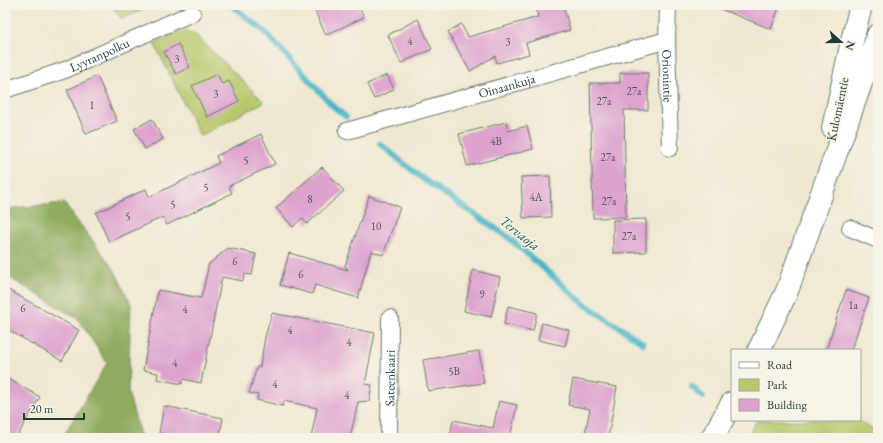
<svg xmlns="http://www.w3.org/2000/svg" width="883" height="443" font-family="'EB Garamond',serif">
<rect width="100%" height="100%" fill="#f7f3e8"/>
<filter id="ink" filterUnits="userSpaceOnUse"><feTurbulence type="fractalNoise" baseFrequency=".025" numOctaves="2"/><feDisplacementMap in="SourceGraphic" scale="8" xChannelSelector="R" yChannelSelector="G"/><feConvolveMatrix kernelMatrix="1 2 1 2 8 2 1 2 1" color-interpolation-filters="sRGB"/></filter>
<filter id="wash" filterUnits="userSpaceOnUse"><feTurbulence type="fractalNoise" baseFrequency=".012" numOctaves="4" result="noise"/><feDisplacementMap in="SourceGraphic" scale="16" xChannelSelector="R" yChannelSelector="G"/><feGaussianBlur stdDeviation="0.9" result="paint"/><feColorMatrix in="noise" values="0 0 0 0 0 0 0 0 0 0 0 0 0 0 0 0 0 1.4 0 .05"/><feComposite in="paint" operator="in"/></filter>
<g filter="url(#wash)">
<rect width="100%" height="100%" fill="#efe8d0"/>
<path fill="#b6c86b" stroke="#6a8250" d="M 110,5 L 154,5 L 122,19 Z
M 184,31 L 194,33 L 264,102 L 200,136 L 154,43 L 177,33 Z
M 757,420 L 858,420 L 878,433 L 878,438 L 746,438 Z"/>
<path fill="#90ac5f" stroke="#58744a" d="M 64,203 L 114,269 L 131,304 L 128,392 L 141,438 L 62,438 L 107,363 L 78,319 L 5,275 L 5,209 Z"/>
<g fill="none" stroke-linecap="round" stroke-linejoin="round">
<path stroke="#49b5c6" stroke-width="6" d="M 235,8 L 265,32 L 332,105 L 346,117
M 380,144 L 423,179 L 508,237 L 583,303 L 643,343
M 692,387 L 703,397"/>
</g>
<g id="blocks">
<path fill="#dda2ce" d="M 312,5 L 358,5 L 364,17 L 326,35 Z
M 535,5 L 563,5 L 570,30 L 526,43 L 529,54 L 497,63 L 495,56 L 470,71 L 448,32 L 461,24 L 468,37 L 538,17 Z
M 713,5 L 780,5 L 771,29 L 713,6 Z
M 418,19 L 432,49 L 401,63 L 388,35 Z
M 178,44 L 190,67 L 176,74 L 164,52 Z
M 620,73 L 648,73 L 648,110 L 624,110 L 626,217 L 593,218 L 590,83 L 620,83 Z
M 217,74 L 222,84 L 229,81 L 239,101 L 207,117 L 192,86 Z
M 387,75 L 394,89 L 374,99 L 367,84 Z
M 97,76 L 117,121 L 86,134 L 67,90 Z
M 152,119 L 163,139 L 145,149 L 134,129 Z
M 506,122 L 508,131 L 527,126 L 533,149 L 467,166 L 459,134 Z
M 261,134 L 275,164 L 229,186 L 232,193 L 167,225 L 163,217 L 109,242 L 96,213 L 146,189 L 149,197 L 219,163 L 216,156 Z
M 322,167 L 344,191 L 307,224 L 302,218 L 293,227 L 276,208 Z
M 550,176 L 551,217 L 523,218 L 521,177 Z
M 369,196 L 400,207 L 383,255 L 371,251 L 358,298 L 315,285 L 312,294 L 280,285 L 289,253 L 348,270 L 345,266 Z
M 646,219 L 646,252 L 613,253 L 613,220 Z
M 228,248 L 256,254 L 252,275 L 245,274 L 243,281 L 222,277 L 201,383 L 183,379 L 182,384 L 157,379 L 158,373 L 143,370 L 158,290 L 201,298 L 209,264 Z
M 473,270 L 500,277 L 491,317 L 464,311 Z
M 5,288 L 79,330 L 62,361 L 5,328 Z
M 846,290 L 869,298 L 851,350 L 826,350 Z
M 508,306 L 537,313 L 533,331 L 504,324 Z
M 272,313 L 375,333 L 365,384 L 372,385 L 369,401 L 358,402 L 350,438 L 311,438 L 317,408 L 284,401 L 283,406 L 257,400 L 258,395 L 249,393 L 257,367 L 260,367 L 265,337 Z
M 542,323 L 569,330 L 565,346 L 538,340 Z
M 479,351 L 484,383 L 428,391 L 423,360 Z
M 5,377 L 40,397 L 16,438 L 5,438 Z
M 573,379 L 617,387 L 608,438 L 584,438 L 590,409 L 568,405 Z
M 499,401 L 517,405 L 510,438 L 450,438 L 453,420 L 493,428 Z
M 164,406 L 223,418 L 219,438 L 174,438 L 174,436 L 159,433 Z"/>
</g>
</g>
<g filter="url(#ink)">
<use href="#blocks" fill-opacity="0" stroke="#68796b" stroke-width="1"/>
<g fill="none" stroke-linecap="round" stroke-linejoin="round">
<g stroke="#68796b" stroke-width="18">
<g id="street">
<path id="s1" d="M 668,5 L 667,40 L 670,148"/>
<path id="s2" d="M 5,90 L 65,70 L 192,13"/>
<path id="s3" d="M 347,131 L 667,40"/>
<path d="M 850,228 L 878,240"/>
<path id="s4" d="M 389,438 L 390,318"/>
</g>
</g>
<g stroke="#68796b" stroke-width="24">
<path id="primary" d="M 833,128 L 852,41 L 861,5
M 759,350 L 787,291 L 878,35
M 712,438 L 732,403"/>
</g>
<use href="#street" stroke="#fff" stroke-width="16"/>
<use href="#primary" stroke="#fff" stroke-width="22"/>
</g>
</g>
<g text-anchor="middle" stroke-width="3" stroke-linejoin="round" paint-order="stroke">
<g font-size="11" fill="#4e565a">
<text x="410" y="45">4</text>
<text x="508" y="46">3</text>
<text x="177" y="63">3</text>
<text x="634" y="95">27a</text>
<text x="216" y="98">3</text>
<text x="604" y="105">27a</text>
<text x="92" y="109">1</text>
<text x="496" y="145">4B</text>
<text x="608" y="161">27a</text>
<text x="246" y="164">5</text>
<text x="206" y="191">5</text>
<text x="536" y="201">4A</text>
<text x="310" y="203">8</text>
<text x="609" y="205">27a</text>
<text x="173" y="208">5</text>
<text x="128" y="220">5</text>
<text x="376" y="230">10</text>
<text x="629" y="240">27a</text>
<text x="235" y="265">6</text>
<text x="301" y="278">6</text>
<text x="482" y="298">9</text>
<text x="853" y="309">1a</text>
<text x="23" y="312">6</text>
<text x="185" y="313">4</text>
<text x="290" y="334">4</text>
<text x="349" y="346">4</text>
<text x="175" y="367">4</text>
<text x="454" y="375">5B</text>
<text x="275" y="388">4</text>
<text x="347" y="399">4</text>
</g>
<g font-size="13" fill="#1f3d34" stroke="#f7f3e8">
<text dy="5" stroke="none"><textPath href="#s2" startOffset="101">Lyyranpolku</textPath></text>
<text dy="5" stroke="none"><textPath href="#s1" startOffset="71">Orionintie</textPath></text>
<text dy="5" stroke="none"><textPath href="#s3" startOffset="166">Oinaankuja</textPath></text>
<text transform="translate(837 109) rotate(-78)" y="5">Kulomäentie</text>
<text dy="5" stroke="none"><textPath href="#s4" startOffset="60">Sateenkaari</textPath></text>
</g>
<g font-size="14" font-style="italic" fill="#2a5b58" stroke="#f7f3e8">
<text transform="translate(520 233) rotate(39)" y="5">Tervaoja</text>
</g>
</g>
<rect width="883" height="443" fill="none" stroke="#f7f3e8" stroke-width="20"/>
<rect x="731" y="349" width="130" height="72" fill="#f7f3e8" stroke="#a1aaa0"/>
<rect x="739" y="362" width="20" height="6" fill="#ffffff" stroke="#a1aaa0"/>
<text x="767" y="369" font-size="12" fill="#1f3d34">Road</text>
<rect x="739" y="379" width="20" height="12" fill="#b6c86b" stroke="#a1aaa0"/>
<text x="767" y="389" font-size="12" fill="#1f3d34">Park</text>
<rect x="739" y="399" width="20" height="12" fill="#dda2ce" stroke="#a1aaa0"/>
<text x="767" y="409" font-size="12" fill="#1f3d34">Building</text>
<g transform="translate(841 42) rotate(111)" stroke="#f7f3e8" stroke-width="3" paint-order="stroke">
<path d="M0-3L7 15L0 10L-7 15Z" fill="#1f3d34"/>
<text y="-6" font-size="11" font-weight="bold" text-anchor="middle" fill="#1f3d34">N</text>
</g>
<path d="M24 413v6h60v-6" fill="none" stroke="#1f3d34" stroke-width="2"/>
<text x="30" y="413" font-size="12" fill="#1f3d34" stroke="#f7f3e8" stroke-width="3" paint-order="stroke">20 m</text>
</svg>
